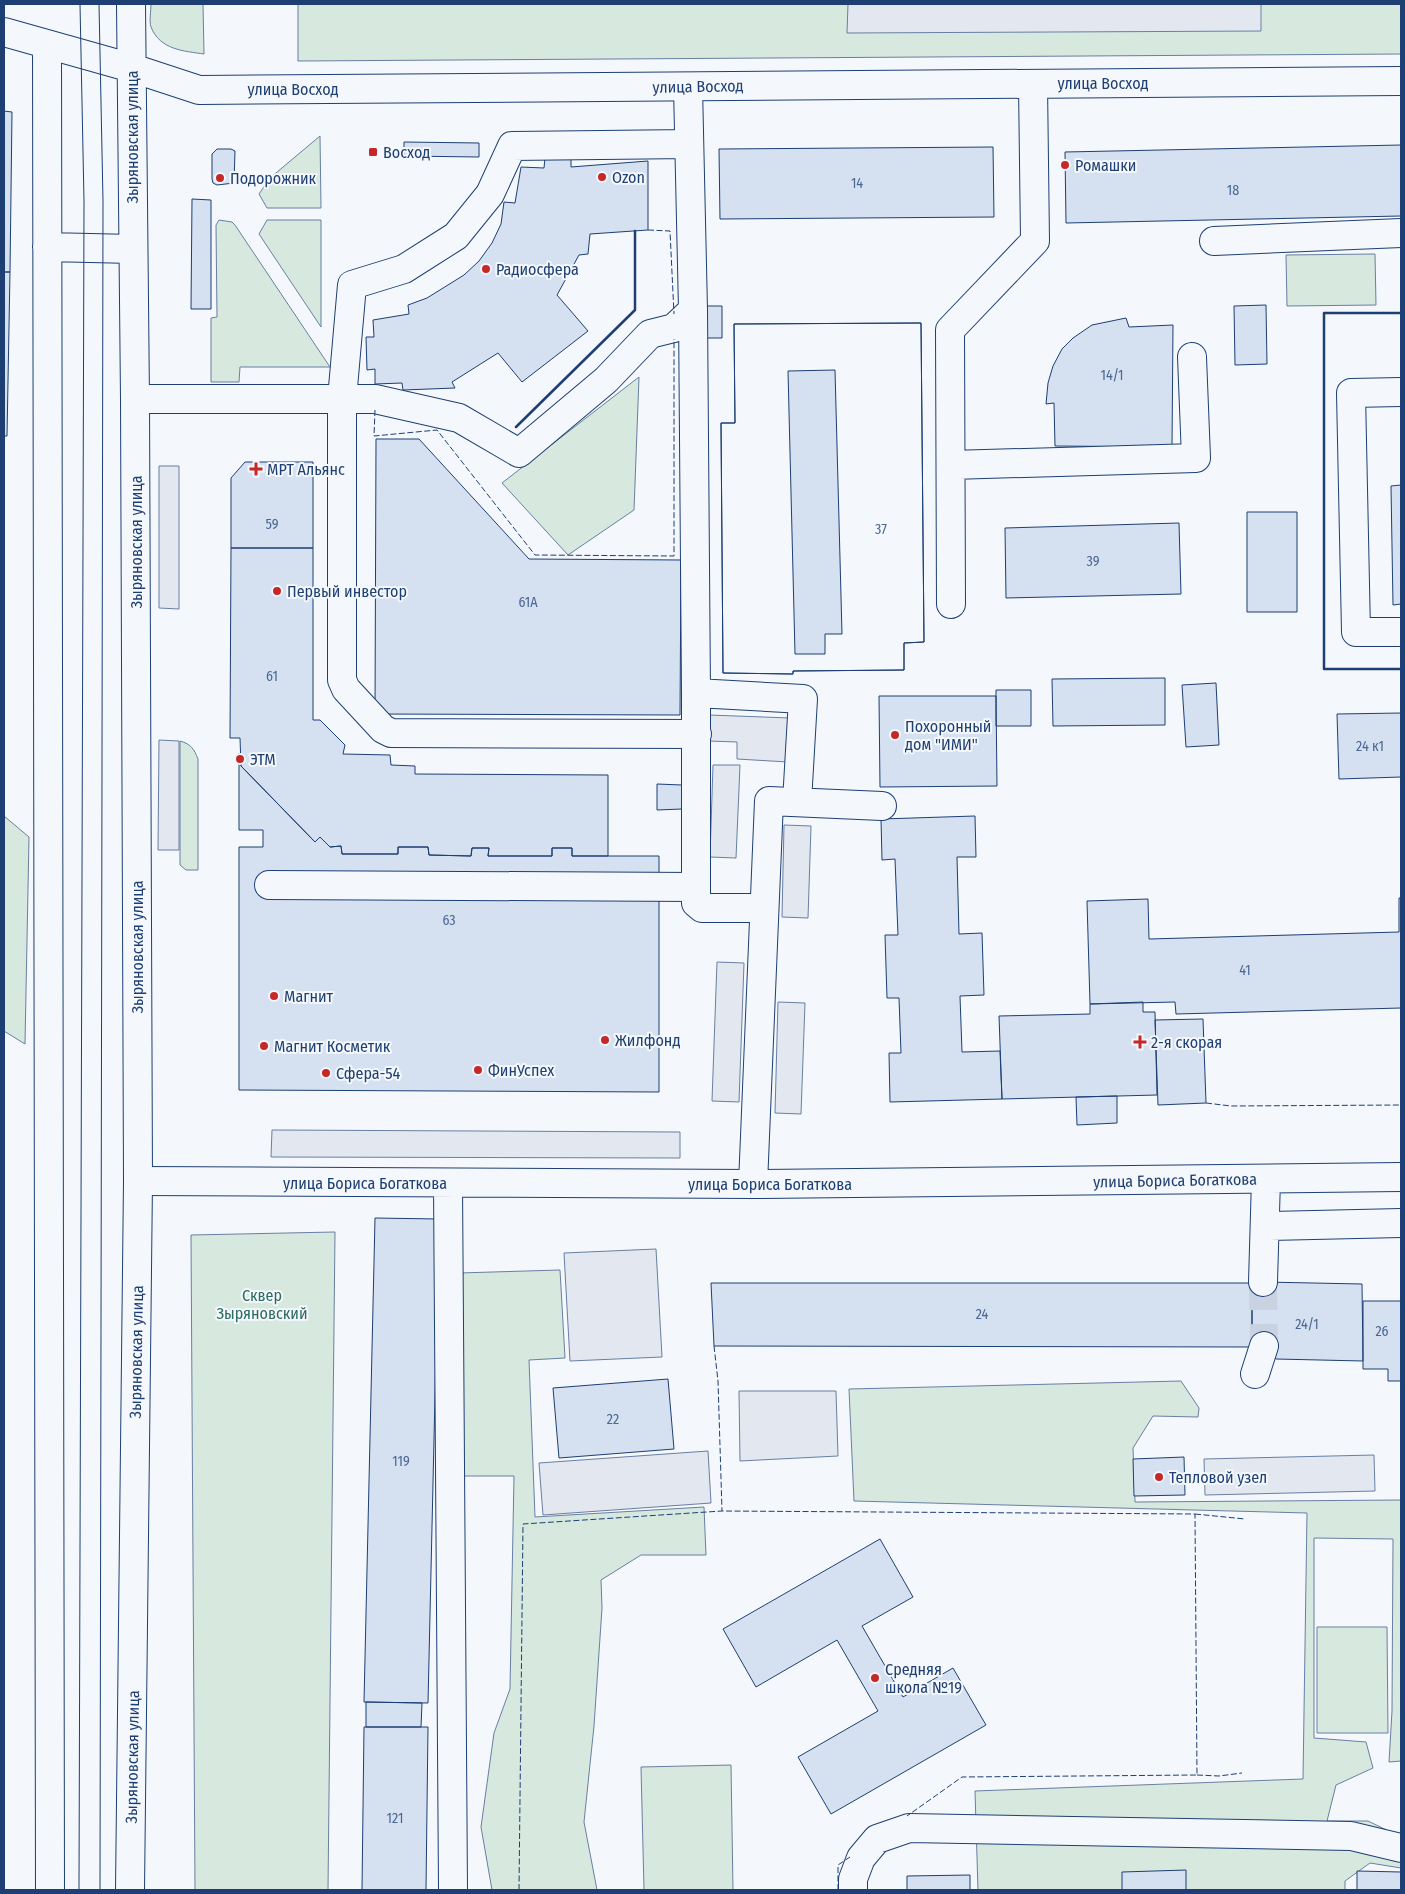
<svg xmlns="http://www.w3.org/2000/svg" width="1405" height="1894" font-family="'Fira Sans Condensed',sans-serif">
<rect width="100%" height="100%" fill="#f4f7fb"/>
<path fill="#d7e8df" stroke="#687fa3" d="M 151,4 L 203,4 L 204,54 C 184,51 160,50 151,27 C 149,21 151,11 151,4 Z
M 298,4 L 1401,4 L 1401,54 L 298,61 Z
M 320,136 L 321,208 L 267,208 L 259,194 L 270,178 Z
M 219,220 L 232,222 L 235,225 L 330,367 L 240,367 L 239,382 L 211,382 L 211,318 L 217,317 L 216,225 Z
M 267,220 L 321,220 L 321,327 L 259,234 Z
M 1375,254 L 1376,305 L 1287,306 L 1286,255 Z
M 639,377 L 634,510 L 568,555 L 502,483 Z
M 180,741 C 191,744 194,749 198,759 L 198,870 L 186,870 L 180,865 Z
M 4,816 L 29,837 L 25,1044 L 4,1031 Z
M 335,1232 L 328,1890 L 195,1890 L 191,1235 Z
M 560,1270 L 565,1358 L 529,1360 L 535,1517 L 704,1507 L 706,1555 L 641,1555 L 601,1580 L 602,1608 L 594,1726 L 584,1822 L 597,1890 L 492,1890 L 481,1827 L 494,1733 L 510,1689 L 514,1476 L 463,1476 L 459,1273 Z
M 1181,1381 L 1199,1408 L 1198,1417 L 1153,1416 L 1133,1448 L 1135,1502 L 1401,1500 L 1401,1761 L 1389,1762 L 1392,1711 L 1393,1539 L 1314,1538 L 1314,1738 L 1366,1742 L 1373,1768 L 1336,1785 L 1327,1821 L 1368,1821 L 1401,1837 L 1401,1868 L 1370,1863 L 1345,1881 L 1345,1890 L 978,1890 L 975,1791 L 1303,1779 L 1307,1513 L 854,1501 L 849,1389 Z
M 1317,1627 L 1387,1627 L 1388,1733 L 1317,1733 Z
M 731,1765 L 733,1890 L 644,1890 L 641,1767 Z"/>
<path fill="#e3e8f0" stroke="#687fa3" d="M 848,4 L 1261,4 L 1261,31 L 847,33 Z
M 159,466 L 179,466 L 179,609 L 159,608 Z
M 709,715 L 790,718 L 788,762 L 737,759 L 737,742 L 708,741 Z
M 159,740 L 179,741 L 179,850 L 158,850 Z
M 713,765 L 740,765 L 736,858 L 710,857 Z
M 784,825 L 811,826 L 808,918 L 782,917 Z
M 717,962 L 744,963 L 739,1102 L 712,1101 Z
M 778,1002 L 805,1003 L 801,1114 L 775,1113 Z
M 272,1130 L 680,1132 L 680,1158 L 271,1157 Z
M 656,1249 L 662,1357 L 570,1361 L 564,1253 Z
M 739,1391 L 836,1391 L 838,1456 L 740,1461 Z
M 708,1451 L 711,1503 L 543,1515 L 539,1463 Z
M 1374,1455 L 1375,1491 L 1205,1495 L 1204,1459 Z"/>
<path fill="#d5e0f0" stroke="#1d3f73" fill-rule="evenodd" d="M 4,111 L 12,112 L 10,272 L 4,272 Z
M 404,142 L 479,143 L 479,157 L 404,156 Z
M 1401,145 L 1401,216 L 1066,223 L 1065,152 Z
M 993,147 L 994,217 L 720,219 L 719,149 Z
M 217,149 L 231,149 L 235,151 L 234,183 L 217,185 L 213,183 L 212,179 L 212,154 Z
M 545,158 L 571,159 L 571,167 L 648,161 L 648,230 L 590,234 L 588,254 L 579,255 L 557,295 L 588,331 L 522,382 L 498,353 L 452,382 L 455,388 L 403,390 L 402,383 L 375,384 L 375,369 L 367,370 L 366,337 L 374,337 L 373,320 L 409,314 L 408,305 L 427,298 L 464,275 L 479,261 L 492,243 L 501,224 L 504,202 L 515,203 L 521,167 L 544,168 Z
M 192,199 L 211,200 L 211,309 L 191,309 Z
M 4,272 L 10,272 L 7,436 L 4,436 Z
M 1266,305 L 1267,364 L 1235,365 L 1234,306 Z
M 705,306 L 722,306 L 722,338 L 705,338 Z
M 1126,318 L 1129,327 L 1173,325 L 1172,447 L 1055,446 L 1054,403 L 1046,404 L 1048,383 L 1053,366 L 1062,349 L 1073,338 L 1092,325 Z
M 921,323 L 924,642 L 904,643 L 904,670 L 793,671 L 793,674 L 723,673 L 721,423 L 735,423 L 734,324 ZM 835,370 L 842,634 L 825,634 L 825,654 L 795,654 L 788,371 Z
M 921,323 L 924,642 L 904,643 L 904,670 L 793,671 L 793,674 L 723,673 L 721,423 L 735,423 L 734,324 Z
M 376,439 L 419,439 L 529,559 L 681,560 L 680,715 L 375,714 Z
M 245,462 L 313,462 L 313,548 L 231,548 L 231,478 Z
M 1401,485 L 1401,604 L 1393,605 L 1391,486 Z
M 1247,512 L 1297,512 L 1297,612 L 1247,612 Z
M 1179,523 L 1181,594 L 1006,598 L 1005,528 Z
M 231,548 L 313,548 L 313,720 L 320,720 L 345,745 L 343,754 L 390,755 L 391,765 L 415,766 L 415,774 L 608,775 L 608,856 L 572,856 L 572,848 L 552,848 L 552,856 L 488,856 L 489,848 L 472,848 L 471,856 L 429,855 L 428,847 L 398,847 L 398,854 L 342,854 L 341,846 L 330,847 L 320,837 L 315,842 L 241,766 L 240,738 L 230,738 Z
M 1165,678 L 1165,725 L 1053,726 L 1052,679 Z
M 1216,683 L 1219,745 L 1186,747 L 1182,685 Z
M 996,690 L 1031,690 L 1031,726 L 996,726 Z
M 879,696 L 996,696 L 997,786 L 880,787 Z
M 1401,713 L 1401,777 L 1339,779 L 1337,714 Z
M 239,753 L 241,766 L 315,842 L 320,837 L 330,847 L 341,846 L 342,854 L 398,854 L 398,847 L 428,847 L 429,855 L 471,856 L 472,848 L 489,848 L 488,856 L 552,856 L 552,848 L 572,848 L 572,856 L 659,856 L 659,1092 L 239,1090 L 239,847 L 263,847 L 263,830 L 239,830 Z
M 657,784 L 682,785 L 682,809 L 657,810 Z
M 975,816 L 976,857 L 957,857 L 959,934 L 982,933 L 984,995 L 960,996 L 962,1052 L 1000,1051 L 1002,1099 L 890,1102 L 889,1053 L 901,1053 L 899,998 L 887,998 L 886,967 L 885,935 L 898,935 L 895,859 L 882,860 L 881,819 Z
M 1399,898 L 1401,898 L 1401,1008 L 1176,1014 L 1175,1002 L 1090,1004 L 1087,901 L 1148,899 L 1149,939 L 1399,932 Z
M 1143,1002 L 1143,1012 L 1155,1012 L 1157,1095 L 1002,1099 L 999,1016 L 1090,1014 L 1090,1004 Z
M 1203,1019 L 1206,1103 L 1158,1105 L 1155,1020 Z
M 1117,1096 L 1117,1123 L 1077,1125 L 1076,1097 Z
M 375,1218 L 439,1219 L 428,1703 L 364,1702 Z
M 1263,1282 L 1362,1284 L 1363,1361 L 1276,1359 L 1264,1346 L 1252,1347 L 1252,1283 Z
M 711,1283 L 1252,1283 L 1252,1347 L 714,1346 Z
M 1363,1301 L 1401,1301 L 1401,1381 L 1388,1381 L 1388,1369 L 1363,1369 Z
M 668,1379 L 674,1449 L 559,1458 L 553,1388 Z
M 1184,1457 L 1185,1495 L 1134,1496 L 1133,1459 Z
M 880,1539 L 913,1597 L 862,1626 L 903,1697 L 953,1668 L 986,1725 L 831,1814 L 798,1757 L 878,1711 L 837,1640 L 756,1687 L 723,1629 Z
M 366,1702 L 422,1703 L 421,1727 L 366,1727 Z
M 364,1727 L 428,1727 L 426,1890 L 362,1890 Z
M 1186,1870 L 1186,1890 L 1122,1890 L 1122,1872 Z
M 1357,1871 L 1401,1872 L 1401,1890 L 1357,1890 Z
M 970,1875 L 970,1890 L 907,1890 L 907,1876 Z"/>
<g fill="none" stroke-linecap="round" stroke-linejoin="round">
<path stroke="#c9d2e0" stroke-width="28" stroke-dasharray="28 14" stroke-linecap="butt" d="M 1263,1282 L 1264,1346"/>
<g stroke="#1d3f73" stroke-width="30">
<path id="minor" d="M 688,87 L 693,310 L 696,693 L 803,699 L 797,802
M 689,144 L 512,146 L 490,194 L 456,236 L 404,269 L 352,285 L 342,399 L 342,680 L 346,689 L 383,729 L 391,733 L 697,734
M 1214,241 L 1401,233
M 1401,392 L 1351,393 L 1356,632 L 1401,632
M 135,399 L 375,399 L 459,418 L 519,453 L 606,380 L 650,334 L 674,328 L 693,310
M 951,465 L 1196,458 L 1192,357
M 951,604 L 950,330 L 1035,241 L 1033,84
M 696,693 L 696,903 L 702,908 L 764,908
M 269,885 L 696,887
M 138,1181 L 753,1184 L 1401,1177
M 448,1184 L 453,1890
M 753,1184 L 769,801 L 882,806
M 1265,1226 L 1401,1223
M 1263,1282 L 1266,1179
M 1255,1374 L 1264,1346
M 853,1890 L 853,1879 L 861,1858 L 877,1839 L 909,1828 L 1351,1836 L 1401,1848"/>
</g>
<g stroke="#1d3f73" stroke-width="30">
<path id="major" d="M 4,32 L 132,68 L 199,90 L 1401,81
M 47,45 L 50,1890
M 47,247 L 133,249
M 130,1890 L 138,1181 L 135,399 L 131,4"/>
</g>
<use href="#minor" stroke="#f4f7fb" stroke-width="28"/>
<use href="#major" stroke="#f4f7fb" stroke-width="28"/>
<path stroke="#1d3f73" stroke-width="1" d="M 99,4 L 103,201 L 100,1890
M 79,1890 L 84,201 L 80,4"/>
<path stroke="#1d3f73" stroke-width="1" stroke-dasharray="6 2.5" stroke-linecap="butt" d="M 648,230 L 670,231 L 674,314
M 375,410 L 374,436 L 437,430 L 535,555 L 674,556 L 674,339
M 1206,1103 L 1231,1106 L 1401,1105
M 714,1346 L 718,1381 L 722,1511
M 1195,1514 L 1245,1519
M 1197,1775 L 1219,1776 L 1242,1773
M 519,1890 L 523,1524 L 722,1511 L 1195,1514 L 1197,1775 L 962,1777 L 907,1816
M 838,1890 L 838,1865 L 850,1857"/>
<path stroke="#1d3f73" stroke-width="2.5" d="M 1401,313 L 1324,313 L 1324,669 L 1401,669
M 516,427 L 635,310 L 635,231"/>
</g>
<g fill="#c62828" stroke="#f4f7fb" stroke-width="2">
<rect x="368" y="147" width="10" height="10" rx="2.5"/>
<circle cx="1065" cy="165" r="5"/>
<circle cx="602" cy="177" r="5"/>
<circle cx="220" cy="178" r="5"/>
<circle cx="486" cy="269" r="5"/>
<path d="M253.5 461.5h5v5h5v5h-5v5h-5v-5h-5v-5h5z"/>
<circle cx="277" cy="591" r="5"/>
<circle cx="895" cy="735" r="5"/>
<circle cx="240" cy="759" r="5"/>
<circle cx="274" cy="996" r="5"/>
<circle cx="605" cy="1040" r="5"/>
<path d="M1137.5 1034.5h5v5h5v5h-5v5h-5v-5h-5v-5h5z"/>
<circle cx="264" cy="1046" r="5"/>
<circle cx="478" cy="1070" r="5"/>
<circle cx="326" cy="1073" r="5"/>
<circle cx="1159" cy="1477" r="5"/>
<circle cx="875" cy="1678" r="5"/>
</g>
<g text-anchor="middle" stroke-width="4" stroke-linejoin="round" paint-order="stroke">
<g font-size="14" fill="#4b6792">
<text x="857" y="188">14</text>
<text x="1233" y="195">18</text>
<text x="1112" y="380">14/1</text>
<text x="272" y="529">59</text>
<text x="881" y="534">37</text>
<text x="1093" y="566">39</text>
<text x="528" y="607">61А</text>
<text x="272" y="681">61</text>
<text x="1370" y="751">24 к1</text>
<text x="449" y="925">63</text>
<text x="1245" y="975">41</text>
<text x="982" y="1319">24</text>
<text x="1307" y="1329">24/1</text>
<text x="1382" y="1336">26</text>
<text x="613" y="1424">22</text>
<text x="401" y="1466">119</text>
<text x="395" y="1823">121</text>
</g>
<g font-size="16" fill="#1d3f73" stroke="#f4f7fb">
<text x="1103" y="89">улица Восход</text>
<text transform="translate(698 86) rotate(-1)" y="6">улица Восход</text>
<text x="293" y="95">улица Восход</text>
<text transform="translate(132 137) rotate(-90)" y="6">Зыряновская улица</text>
<text transform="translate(136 542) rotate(-90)" y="6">Зыряновская улица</text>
<text transform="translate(137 947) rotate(-90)" y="6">Зыряновская улица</text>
<text transform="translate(1175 1180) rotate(-1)" y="6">улица Бориса Богаткова</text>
<text x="365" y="1189">улица Бориса Богаткова</text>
<text x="770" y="1190">улица Бориса Богаткова</text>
<text transform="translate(136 1352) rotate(-89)" y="6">Зыряновская улица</text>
<text transform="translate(132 1757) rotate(-89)" y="6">Зыряновская улица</text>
</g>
<g font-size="16" fill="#1d3f73" stroke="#f4f7fb" text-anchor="start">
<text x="383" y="158">Восход</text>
<text x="1075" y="171">Ромашки</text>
<text x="612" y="183">Ozon</text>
<text x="230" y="184">Подорожник</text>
<text x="496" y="275">Радиосфера</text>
<text x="267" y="475">МРТ Альянс</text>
<text x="287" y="597">Первый инвестор</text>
<text x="905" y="732">Похоронный<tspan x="905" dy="18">дом "ИМИ"</tspan></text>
<text x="250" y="765">ЭТМ</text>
<text x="284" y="1002">Магнит</text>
<text x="615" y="1046">Жилфонд</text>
<text x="1151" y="1048">2-я скорая</text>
<text x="274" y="1052">Магнит Косметик</text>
<text x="488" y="1076">ФинУспех</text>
<text x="336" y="1079">Сфера-54</text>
<text x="1169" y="1483">Тепловой узел</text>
<text x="885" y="1675">Средняя<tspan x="885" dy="18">школа №19</tspan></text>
</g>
<g font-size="16" fill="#2c6c60" stroke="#f4f7fb">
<text x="262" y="1301">Cквер<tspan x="262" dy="18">Зыряновский</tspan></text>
</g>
</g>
<rect width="1405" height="1894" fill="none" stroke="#1d3f73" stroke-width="10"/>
</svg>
